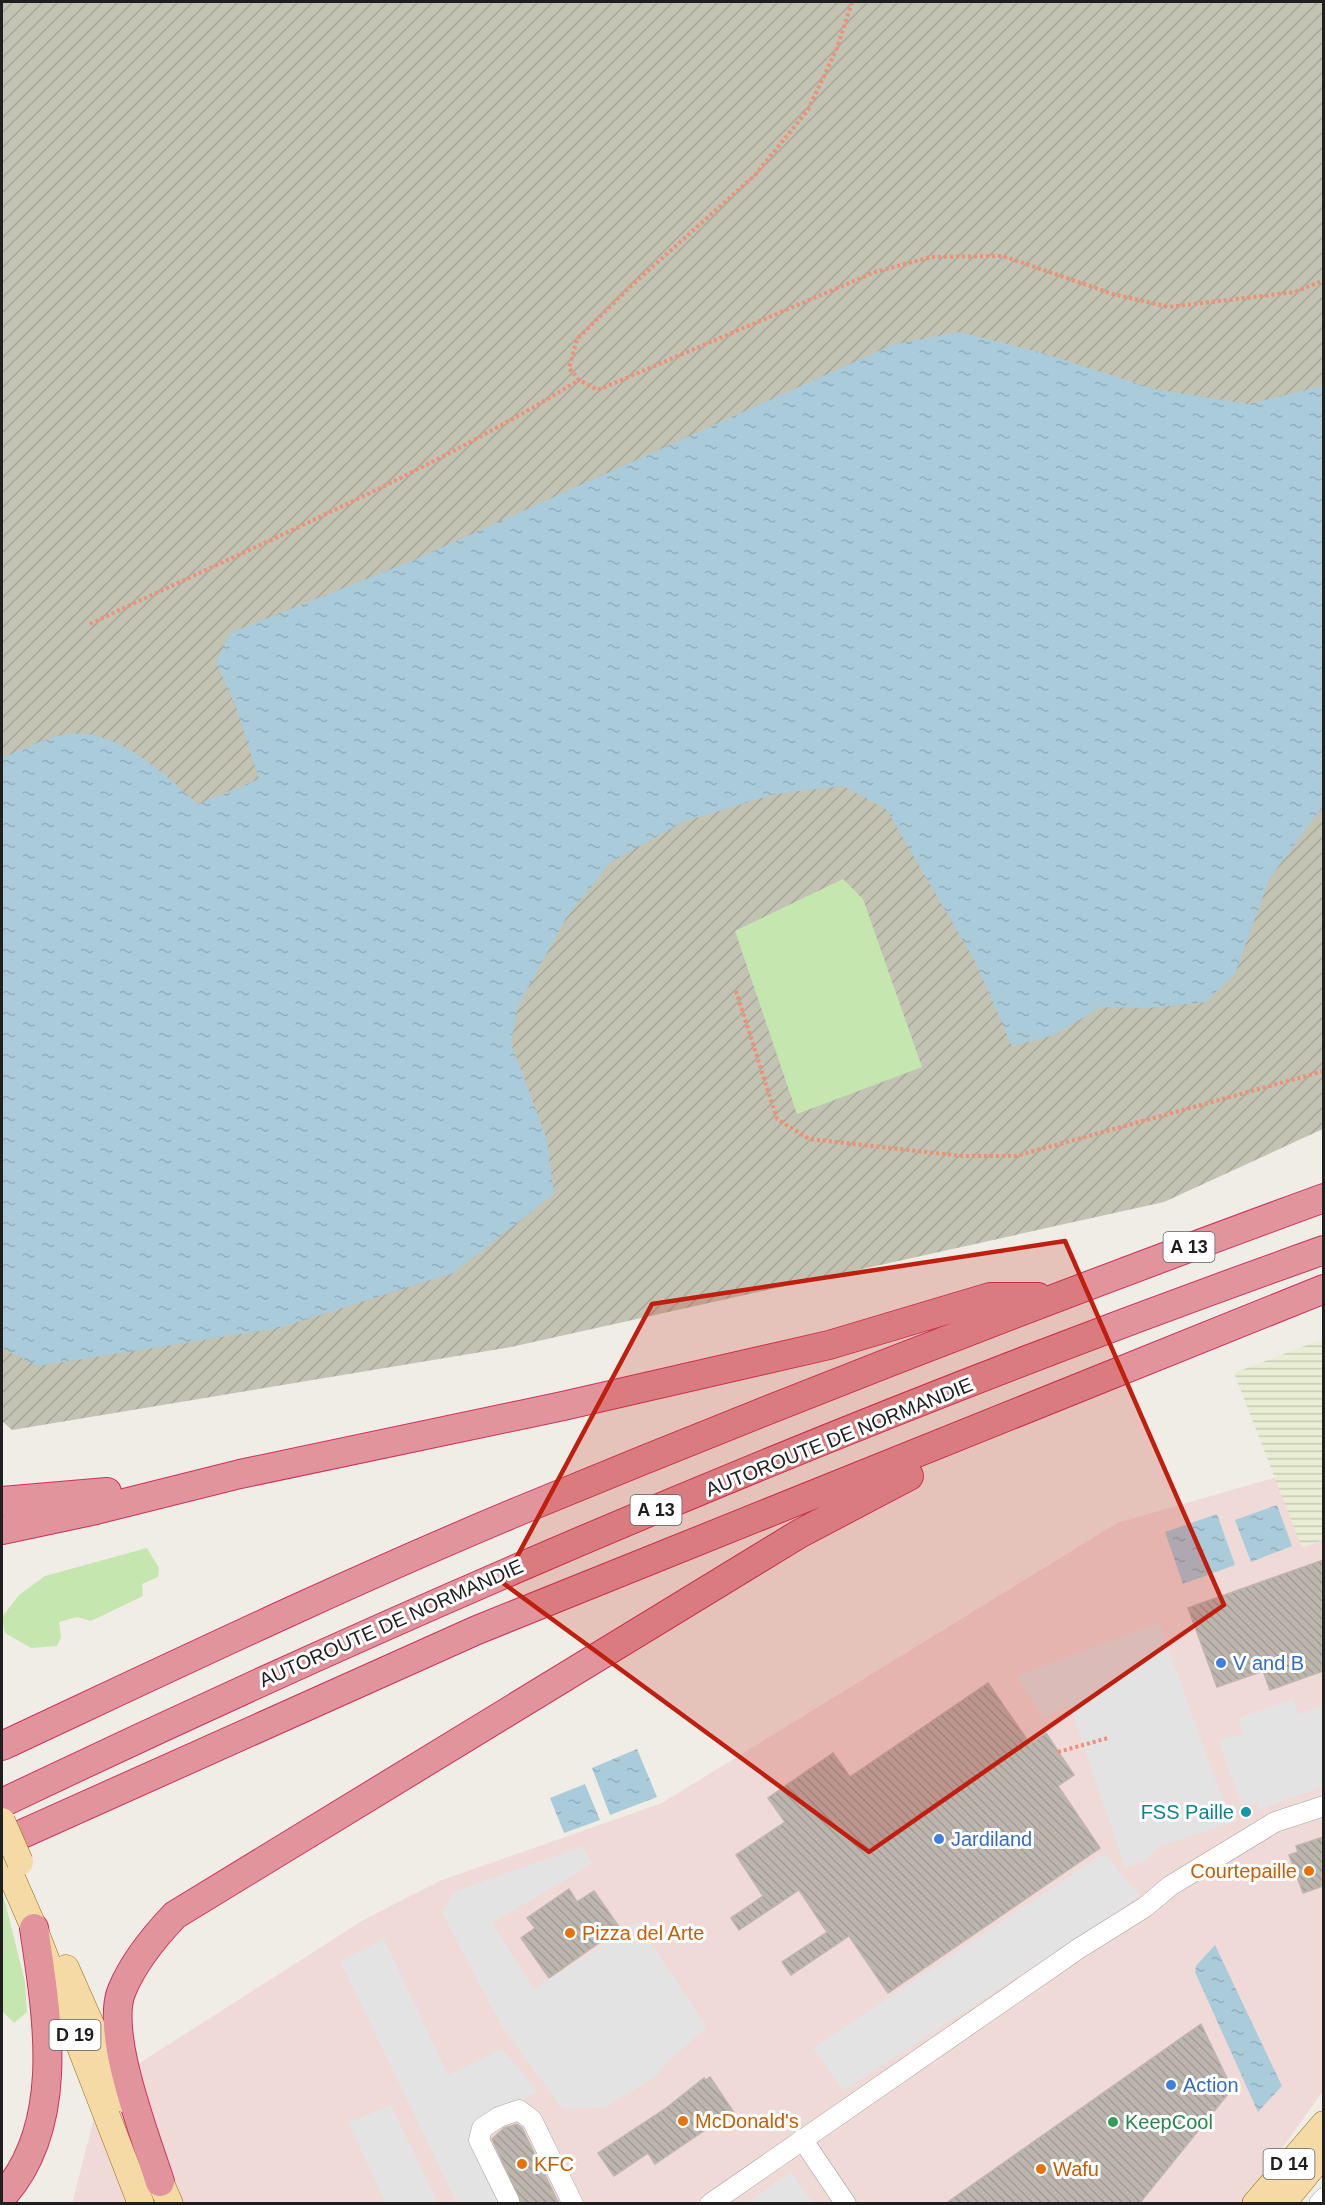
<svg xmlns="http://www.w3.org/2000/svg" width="1325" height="2205" font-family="Helvetica,sans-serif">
<defs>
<pattern id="construction-furrows" width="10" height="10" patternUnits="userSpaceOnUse" patternTransform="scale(1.5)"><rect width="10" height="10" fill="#c2c3b2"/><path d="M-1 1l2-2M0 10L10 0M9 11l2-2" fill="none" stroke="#a6a799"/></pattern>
<pattern id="farmland-rules" width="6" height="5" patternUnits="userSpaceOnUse" patternTransform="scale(1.5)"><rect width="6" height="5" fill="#e8edd3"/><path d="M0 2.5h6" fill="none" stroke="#c7cbb5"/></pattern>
<pattern id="water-ripples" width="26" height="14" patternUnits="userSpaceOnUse" patternTransform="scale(1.5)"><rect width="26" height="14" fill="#aacbda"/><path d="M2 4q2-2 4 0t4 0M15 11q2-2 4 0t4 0" fill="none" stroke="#92aebb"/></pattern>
<pattern id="building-back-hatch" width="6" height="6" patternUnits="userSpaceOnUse" patternTransform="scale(1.5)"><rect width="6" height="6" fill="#bcb6af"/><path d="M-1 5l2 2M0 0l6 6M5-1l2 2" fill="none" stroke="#a19c96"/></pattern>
</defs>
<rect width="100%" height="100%" fill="#efede6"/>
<path fill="#efdad7" d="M 1277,1477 L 1302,1547 L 1323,1540 L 1323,2091 L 1243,2203 L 72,2204 L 102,2087 L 365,1919 L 442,1880 L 662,1803 L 1117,1523 Z"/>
<path fill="url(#construction-furrows)" d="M 2,2 L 1323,2 L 1323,1129 L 1164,1202 L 511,1347 L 12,1430 L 2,1421 Z"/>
<path fill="url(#farmland-rules)" d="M 1323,1339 L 1323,1540 L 1302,1548 L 1234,1373 Z"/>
<path fill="#c6e6b0" d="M 843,879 L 863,899 L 922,1067 L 797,1114 L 735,931 Z
M 147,1548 L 159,1568 L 158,1577 L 142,1584 L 143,1596 L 91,1621 L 77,1617 L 59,1622 L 61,1637 L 57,1646 L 31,1648 L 5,1633 L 2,1617 L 19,1595 L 45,1576 Z
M 2,1890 L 25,1982 L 27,2012 L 14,2023 L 2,2011 Z"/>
<path fill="#e3e3e3" d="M 1159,1623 L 1231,1823 L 1158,1847 L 1144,1862 L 1125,1868 L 1070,1706 L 1043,1718 L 1016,1676 Z
M 1293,1699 L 1298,1714 L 1323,1705 L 1323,1786 L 1259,1810 L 1256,1802 L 1242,1807 L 1219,1741 L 1243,1733 L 1238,1718 Z
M 583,1846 L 592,1864 L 492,1923 L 534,1989 L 637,1922 L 707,2027 L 668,2062 L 655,2077 L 604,2108 L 563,2109 L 502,2027 L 442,1913 L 453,1892 Z
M 1104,1853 L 1140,1896 L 843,2091 L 813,2048 Z
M 384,1939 L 448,2075 L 502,2049 L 538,2092 L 476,2125 L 512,2203 L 457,2203 L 340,1961 Z
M 391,2105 L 438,2203 L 386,2203 L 348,2123 Z
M 791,2172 L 813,2203 L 747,2203 Z"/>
<path fill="url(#water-ripples)" d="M 959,332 L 1039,352 L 1154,389 L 1248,404 L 1323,386 L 1323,806 L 1269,879 L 1235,974 L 1206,1002 L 1148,1008 L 1101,1007 L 1054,1035 L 1012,1046 L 975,961 L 886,809 L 843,786 L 775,794 L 683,822 L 611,862 L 566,918 L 518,1006 L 511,1043 L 547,1140 L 554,1194 L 453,1273 L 279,1328 L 38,1366 L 2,1348 L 2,758 C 22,750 46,737 67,734 C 119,728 162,773 198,804 L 259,779 L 236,707 L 216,662 L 230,633 L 414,560 L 892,345 Z
M 1277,1505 L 1292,1546 L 1251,1562 L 1235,1520 Z
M 1217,1514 L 1235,1565 L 1183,1584 L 1165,1532 Z
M 637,1749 L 657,1797 L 610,1815 L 592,1768 Z
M 585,1784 L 600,1820 L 564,1833 L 550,1798 Z
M 1215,1945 L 1282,2086 L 1258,2112 L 1195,1972 L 1196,1966 Z"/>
<path fill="url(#building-back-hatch)" stroke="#c0b5aa" stroke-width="1.5" d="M 1323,1560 L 1323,1671 L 1270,1690 L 1263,1671 L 1217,1687 L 1188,1608 Z
M 988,1683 L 1030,1744 L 1046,1733 L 1074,1775 L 1058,1786 L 1100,1848 L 888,1993 L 849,1936 L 791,1975 L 782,1962 L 827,1932 L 799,1890 L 739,1930 L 731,1918 L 763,1896 L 736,1855 L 785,1822 L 768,1798 L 833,1753 L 850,1777 Z
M 1323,1837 L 1323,1886 L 1303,1893 L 1289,1855 L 1298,1852 L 1296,1846 Z
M 569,1889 L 577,1902 L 594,1891 L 620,1928 L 549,1978 L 521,1938 L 535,1928 L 527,1918 Z
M 1201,2024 L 1232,2089 L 1139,2204 L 945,2204 Z
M 710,2077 L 733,2111 L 655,2164 L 648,2153 L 614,2176 L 598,2153 L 665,2109 L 704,2078 L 706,2080 Z
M 517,2124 L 522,2128 L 559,2204 L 522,2204 L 492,2139 L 504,2128 Z"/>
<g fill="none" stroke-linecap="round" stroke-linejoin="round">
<g stroke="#a3a3a3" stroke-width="21">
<path id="minor" d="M 802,2139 L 846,2204
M 508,2204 L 509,2201 L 479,2140 L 482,2128 L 499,2117 L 519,2110 L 532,2120 L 573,2204
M 710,2204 L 1078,1949 L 1145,1907 L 1170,1886 L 1275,1822 L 1324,1806
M 1319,2204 L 1324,2198"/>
</g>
<g stroke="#906f0b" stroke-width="27">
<path id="major" d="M 2,1855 L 34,1928 L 141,2204
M 66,1968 L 124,2099
M 152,2163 L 170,2204
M 1255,2204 L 1324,2124
M 1282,2204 L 1324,2153"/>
</g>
<g stroke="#cf325a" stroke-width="30">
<path id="highway" d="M 2,1501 L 107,1492
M 2,1530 L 96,1510 L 240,1474 L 563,1406 L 829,1345 L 990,1297 L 1038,1297
M 2,1746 C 173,1666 344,1584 519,1511 C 785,1401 1053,1297 1324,1198
M 2,1803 C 433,1597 874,1410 1324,1250
M 2,1843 L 477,1630 L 1324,1289
M 160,2182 C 146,2138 104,2032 122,1990 C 134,1961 154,1937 175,1915 L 799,1534 L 909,1476
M 2,2197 C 67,2125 47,2016 34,1928"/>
</g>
<path stroke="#f08e77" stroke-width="4" stroke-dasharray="3 3" stroke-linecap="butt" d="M 852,2 L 837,48 L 808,110 L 755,175 L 629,288 L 577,339 L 569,368 L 579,380 L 598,390 L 875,272 L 931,257 L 1003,256 L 1113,294 L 1169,307 L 1295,292 L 1324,280
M 90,624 C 254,546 424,475 579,380
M 736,991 L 777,1119 L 809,1139 L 962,1156 L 1016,1156 L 1324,1071
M 1058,1752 L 1108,1738"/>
<use href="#minor" stroke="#fff" stroke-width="20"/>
<use href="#major" stroke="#f5daa5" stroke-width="26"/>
<use href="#highway" stroke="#e1949b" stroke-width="28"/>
<g stroke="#906f0b" stroke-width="27" stroke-linecap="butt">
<path id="major-bridge" d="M 2,1821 L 20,1862"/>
</g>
<use href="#major-bridge" stroke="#f5daa5" stroke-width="26"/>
</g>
<path fill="#c01e0e" fill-opacity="0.2" stroke="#c01e0e" stroke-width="4.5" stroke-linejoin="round" d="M 1065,1241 L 1224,1605 L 869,1852 L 503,1583 L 652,1304 Z"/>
<g fill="#3f7fe0" stroke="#fff" stroke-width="2">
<circle cx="1221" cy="1663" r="6"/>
<circle cx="939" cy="1839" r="6"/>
<circle cx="1171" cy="2085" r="6"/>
</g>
<circle fill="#0f9aa8" stroke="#fff" stroke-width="2" cx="1246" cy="1812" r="6"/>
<g fill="#e8710a" stroke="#fff" stroke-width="2">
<circle cx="1309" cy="1871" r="6"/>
<circle cx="570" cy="1933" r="6"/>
<circle cx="683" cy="2121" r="6"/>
<circle cx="522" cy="2164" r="6"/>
<circle cx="1041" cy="2169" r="6"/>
</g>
<circle fill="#2e9e5b" stroke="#fff" stroke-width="2" cx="1113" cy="2122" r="6"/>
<g text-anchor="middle" stroke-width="6" stroke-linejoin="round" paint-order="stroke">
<g fill="#fff" stroke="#626262" stroke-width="1.5">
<rect x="1163.5" y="1232" width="51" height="30" rx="4.5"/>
<rect x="630.5" y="1495" width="51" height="30" rx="4.5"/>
<rect x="49.5" y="2020" width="51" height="30" rx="4.5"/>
<rect x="1263.5" y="2149" width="51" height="30" rx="4.5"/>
</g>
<g font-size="18" font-weight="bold" fill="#1f1f1f">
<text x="1189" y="1253">A 13</text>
<text x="656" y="1516">A 13</text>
<text x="75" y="2041">D 19</text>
<text x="1289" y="2170">D 14</text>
</g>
<g font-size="20" fill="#1f1f1f" stroke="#fff">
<text transform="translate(839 1437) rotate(-22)" y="7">AUTOROUTE DE NORMANDIE</text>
<text transform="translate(391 1623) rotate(-24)" y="7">AUTOROUTE DE NORMANDIE</text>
</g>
<g font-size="20" fill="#366cbe" stroke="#fff" text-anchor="start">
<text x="1233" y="1670">V and B</text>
<text x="951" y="1846">Jardiland</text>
<text x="1183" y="2092">Action</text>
</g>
<g font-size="20" fill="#0d838f" stroke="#fff" text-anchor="end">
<text x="1234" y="1819">FSS Paille</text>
</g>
<g font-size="20" fill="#c56008" stroke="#fff" text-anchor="start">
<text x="1297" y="1878" text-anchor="end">Courtepaille</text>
<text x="582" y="1940">Pizza del Arte</text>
<text x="695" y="2128">McDonald's</text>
<text x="534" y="2171">KFC</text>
<text x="1053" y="2176">Wafu</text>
</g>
<g font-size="20" fill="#27864d" stroke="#fff" text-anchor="start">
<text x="1125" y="2129">KeepCool</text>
</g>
</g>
<rect width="1325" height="2205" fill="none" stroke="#1f1f1f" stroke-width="6"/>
</svg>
